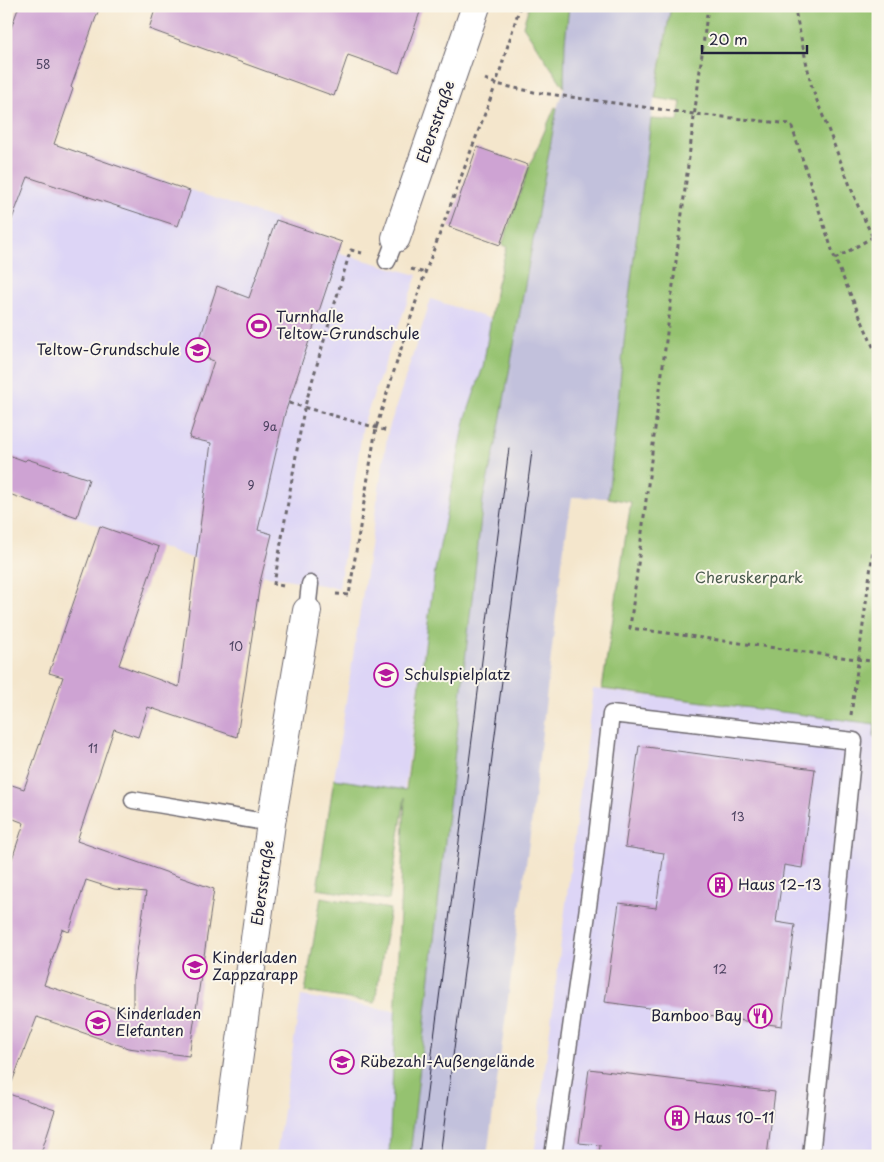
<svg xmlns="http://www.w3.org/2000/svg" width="884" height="1162" font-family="'Playpen Sans',sans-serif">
<rect width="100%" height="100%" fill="#fbf7ec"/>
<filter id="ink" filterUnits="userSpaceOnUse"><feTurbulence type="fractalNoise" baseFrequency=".02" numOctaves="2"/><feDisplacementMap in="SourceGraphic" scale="10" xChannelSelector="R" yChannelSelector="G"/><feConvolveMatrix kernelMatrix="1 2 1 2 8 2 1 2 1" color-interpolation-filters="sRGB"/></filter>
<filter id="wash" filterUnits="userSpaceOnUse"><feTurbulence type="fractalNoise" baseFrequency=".0096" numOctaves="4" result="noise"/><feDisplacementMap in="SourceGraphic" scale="20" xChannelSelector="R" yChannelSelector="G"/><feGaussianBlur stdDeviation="1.12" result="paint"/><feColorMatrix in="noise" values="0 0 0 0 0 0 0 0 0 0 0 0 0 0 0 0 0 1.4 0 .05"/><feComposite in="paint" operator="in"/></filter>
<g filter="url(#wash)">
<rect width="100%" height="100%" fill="#f4e6cc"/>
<path fill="#ddd5f6" d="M 6,127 L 342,242 L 339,253 L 417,275 L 363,424 L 339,588 L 262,575 L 260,582 L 6,493 Z
M 431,299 L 491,319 L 483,367 L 466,417 L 435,570 L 389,900 L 317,889 L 388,431 Z
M 593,689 L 878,724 L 878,1156 L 534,1156 Z
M 301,996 L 396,1011 L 389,1156 L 276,1156 Z"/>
<path fill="#c2c1dc" d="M 569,6 L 671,6 L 662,53 L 651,119 L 627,314 L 608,498 L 572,497 L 563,554 L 530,834 L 487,1156 L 410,1156 L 483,499 L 496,444 L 557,108 L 564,87 L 565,42 Z"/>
<path fill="#95c270" stroke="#5c7256" d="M 529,6 L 569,6 L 565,42 L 564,87 L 523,26 Z
M 671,6 L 878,6 L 878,737 L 874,737 L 875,724 L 602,689 L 631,502 L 608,498 L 627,314 L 651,119 L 678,121 L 681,102 L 655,98 Z
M 555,107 L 557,108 L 496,444 L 483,499 L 410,1156 L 389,1156 L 405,797 L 389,900 L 317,889 L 334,779 L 406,790 L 435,570 L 466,417 L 483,367 L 496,287 L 507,247 L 502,245 L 529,167 Z
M 321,897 L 390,909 L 375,1003 L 305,992 Z"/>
<g id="blocks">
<path fill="#cea3d3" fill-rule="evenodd" d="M 19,6 L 100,6 L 71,87 L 73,89 L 54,144 L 190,191 L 178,226 L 28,177 L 9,227 L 6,227 L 6,42 Z
M 156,6 L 422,6 L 399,73 L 348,55 L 334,96 L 149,29 Z
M 477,147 L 528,165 L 500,245 L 449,227 Z
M 276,220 L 342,242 L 285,413 L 258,530 L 272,534 L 260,582 L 237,737 L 148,707 L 138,737 L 114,729 L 77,841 L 214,889 L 189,1056 L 128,1048 L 37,1017 L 9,1090 L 6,1090 L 6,877 L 24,823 L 6,816 L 6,783 L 24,789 L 63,677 L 49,673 L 100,526 L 159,547 L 119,665 L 179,687 L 211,443 L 189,438 L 214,361 L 195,354 L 217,286 L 249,298 ZM 86,880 L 114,889 L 146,892 L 133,979 L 133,1014 L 44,985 L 62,929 L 69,932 Z
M 6,454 L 25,461 L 27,459 L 89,479 L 77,517 L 6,493 Z
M 639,746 L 815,769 L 802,868 L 784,865 L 776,922 L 795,925 L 782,1026 L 605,1002 L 619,903 L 656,908 L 664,853 L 625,847 Z
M 589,1069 L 775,1092 L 767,1156 L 599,1156 L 600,1145 L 579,1143 Z
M 6,1093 L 55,1110 L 40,1156 L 6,1156 Z"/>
</g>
</g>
<g filter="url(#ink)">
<use href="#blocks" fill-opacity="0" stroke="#6c676e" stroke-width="1"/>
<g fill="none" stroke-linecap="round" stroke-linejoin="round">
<g stroke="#6c676e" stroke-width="19">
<path id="service" d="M 387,261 L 396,238
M 307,611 L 310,584
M 133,800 L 271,823
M 553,1156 L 594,864 L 611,714 L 854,741 L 811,1156"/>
</g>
<g stroke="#6c676e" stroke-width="30">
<path id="minor" d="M 396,238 L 476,6
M 225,1156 L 271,823 L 307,611"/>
</g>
<path stroke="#6c676e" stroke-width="3" stroke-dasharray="4 4" stroke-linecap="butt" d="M 708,6 L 630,628 L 878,662
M 794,6 L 812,88 L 858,206 L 878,248
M 485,79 L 496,84 L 534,92 L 694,114 L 791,124 L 835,259 L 878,358
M 835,259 L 878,234
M 411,269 L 425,273
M 289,403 L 388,431
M 283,586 L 274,584 L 304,409 L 349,255 L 351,250 L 362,253
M 336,594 L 349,595 L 376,428 L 425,273 L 496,84 L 520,6
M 851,715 L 878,513"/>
<use href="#service" stroke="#fff" stroke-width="16"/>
<use href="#minor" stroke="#fff" stroke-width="28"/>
<path stroke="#22223b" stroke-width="1" d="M 419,1156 L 509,448
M 440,1156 L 532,451"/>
</g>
</g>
<defs>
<g id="stadium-ring" transform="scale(1.25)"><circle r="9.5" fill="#fbf7ec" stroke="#b5179e" stroke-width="1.5"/><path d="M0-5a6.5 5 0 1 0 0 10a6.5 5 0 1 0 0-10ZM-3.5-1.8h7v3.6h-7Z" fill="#b5179e"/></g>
<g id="school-ring" transform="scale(1.25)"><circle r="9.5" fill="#fbf7ec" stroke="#b5179e" stroke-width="1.5"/><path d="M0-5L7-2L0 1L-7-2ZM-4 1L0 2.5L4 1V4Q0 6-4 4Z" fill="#b5179e"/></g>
<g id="building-ring" transform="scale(1.25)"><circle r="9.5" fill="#fbf7ec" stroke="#b5179e" stroke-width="1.5"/><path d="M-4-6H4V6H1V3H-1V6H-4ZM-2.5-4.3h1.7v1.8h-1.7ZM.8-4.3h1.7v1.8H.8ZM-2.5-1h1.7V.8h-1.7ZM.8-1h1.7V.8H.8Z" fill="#b5179e"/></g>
<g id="restaurant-ring" transform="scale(1.25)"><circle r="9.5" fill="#fbf7ec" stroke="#b5179e" stroke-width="1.5"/><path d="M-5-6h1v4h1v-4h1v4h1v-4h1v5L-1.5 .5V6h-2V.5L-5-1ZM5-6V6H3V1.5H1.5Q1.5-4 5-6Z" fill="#b5179e"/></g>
</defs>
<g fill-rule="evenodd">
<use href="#stadium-ring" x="259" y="326"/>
<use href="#school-ring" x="198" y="350"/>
<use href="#school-ring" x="386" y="675"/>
<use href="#building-ring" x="720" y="885"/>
<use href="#school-ring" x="195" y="967"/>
<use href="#restaurant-ring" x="760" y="1016"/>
<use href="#school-ring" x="98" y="1023"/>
<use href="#school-ring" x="342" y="1062"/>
<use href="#building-ring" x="677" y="1118"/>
</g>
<g text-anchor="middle" stroke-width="4" stroke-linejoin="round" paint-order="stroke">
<g font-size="12" fill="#4d4261">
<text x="43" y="69">58</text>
<text x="270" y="431">9a</text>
<text x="251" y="490">9</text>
<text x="236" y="651">10</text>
<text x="93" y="753">11</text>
<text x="738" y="821">13</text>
<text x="720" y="974">12</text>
</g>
<g font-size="15" fill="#22223b" stroke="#fbf7ec">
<text transform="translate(436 122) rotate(-71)" y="5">Ebersstraße</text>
<text transform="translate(263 883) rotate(-82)" y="5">Ebersstraße</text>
</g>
<g font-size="15" fill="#22223b" stroke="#fbf7ec" text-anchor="start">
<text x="276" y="322">Turnhalle<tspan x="276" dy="17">Teltow-Grundschule</tspan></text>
<text x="180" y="355" text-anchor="end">Teltow-Grundschule</text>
<text x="404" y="680">Schulspielplatz</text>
<text x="738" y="890">Haus 12–13</text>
<text x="212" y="963">Kinderladen<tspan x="212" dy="17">Zappzarapp</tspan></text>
<text x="116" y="1019">Kinderladen<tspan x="116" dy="17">Elefanten</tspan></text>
<text x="742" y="1021" text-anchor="end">Bamboo Bay</text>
<text x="360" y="1067">Rübezahl-Außengelände</text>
<text x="694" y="1123">Haus 10–11</text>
</g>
<g font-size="15" fill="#4a5a4e" stroke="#fbf7ec">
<text x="749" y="583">Cheruskerpark</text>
</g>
</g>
<rect width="884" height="1162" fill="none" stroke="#fbf7ec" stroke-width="25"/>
<path d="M702 45v8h105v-8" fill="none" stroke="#22223b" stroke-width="2.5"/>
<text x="709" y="45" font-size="15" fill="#22223b" stroke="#fbf7ec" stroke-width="4" paint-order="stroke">20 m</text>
</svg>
